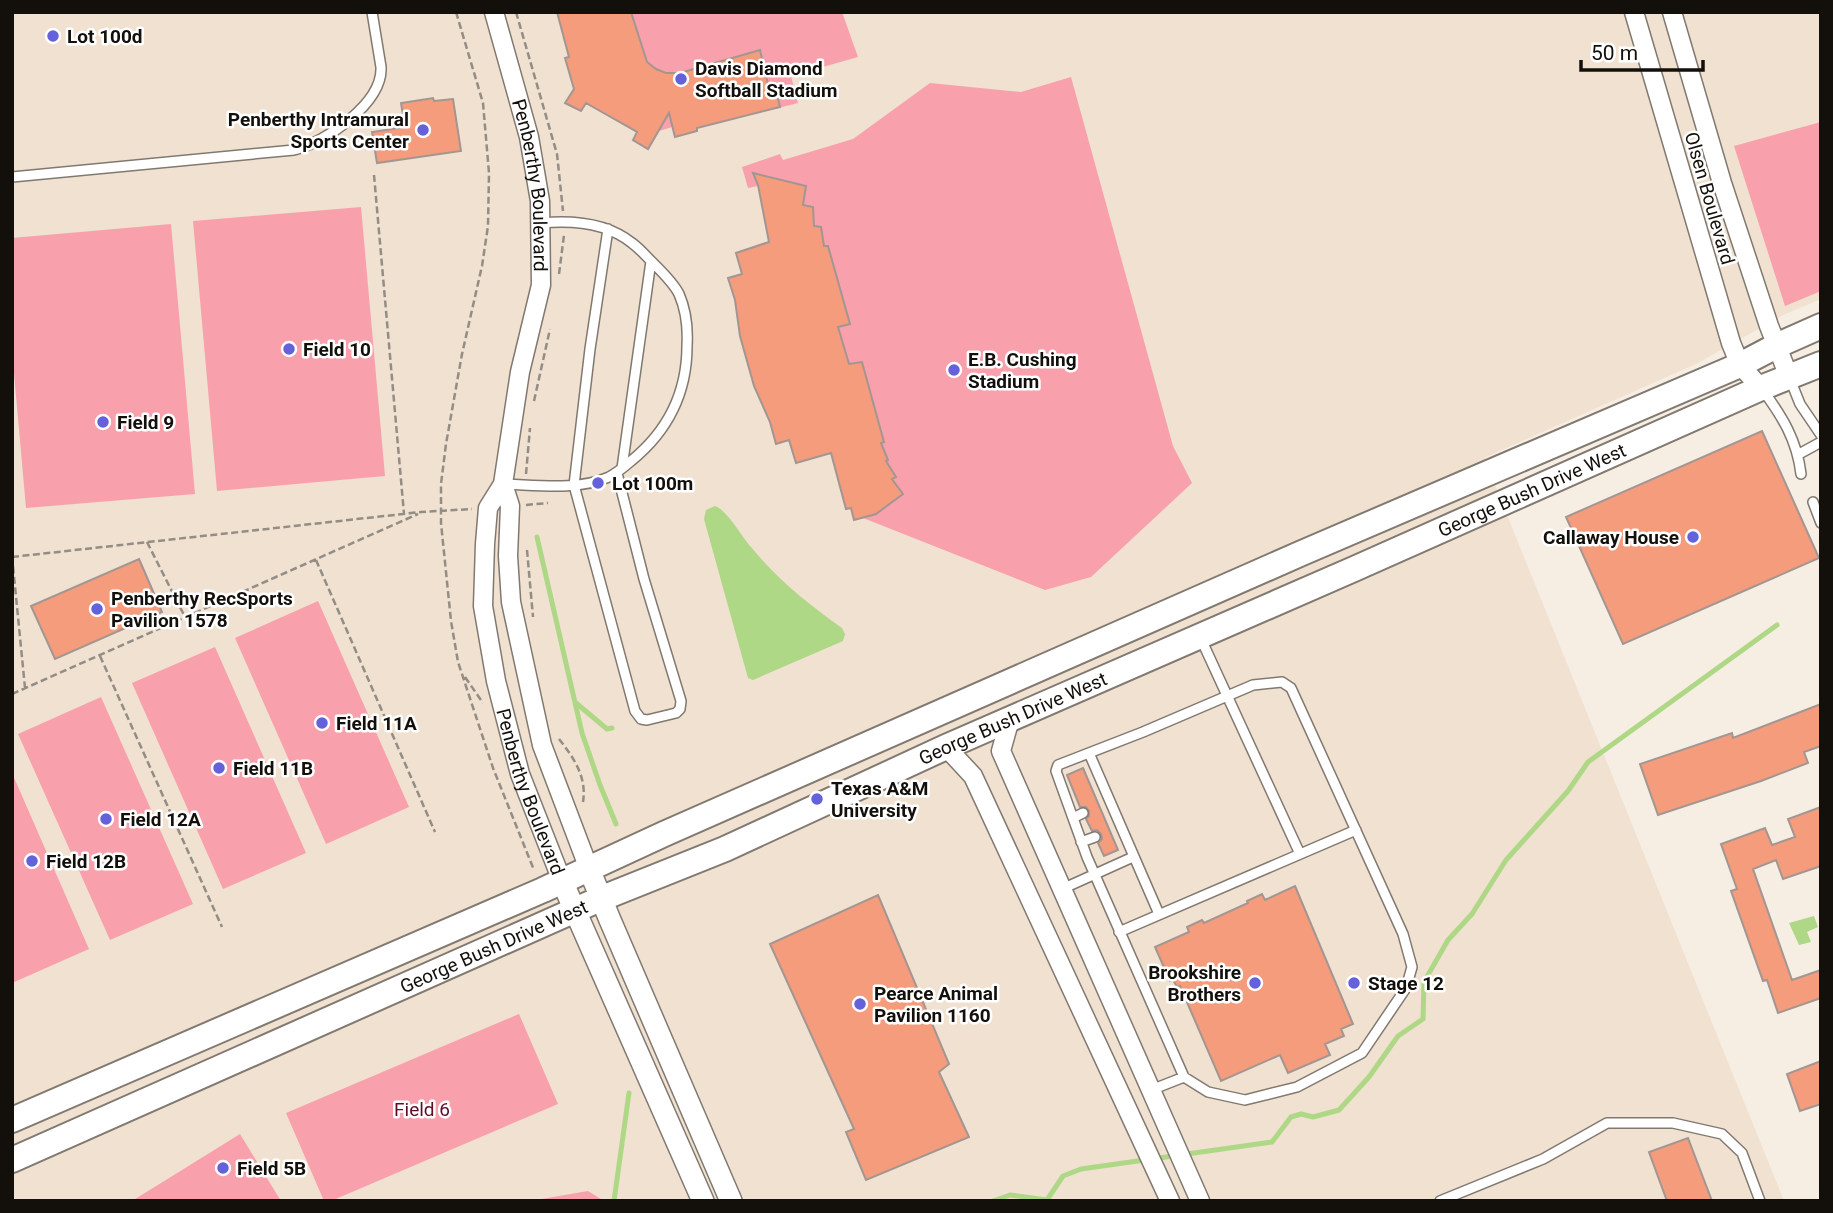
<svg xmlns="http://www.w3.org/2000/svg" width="1833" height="1213" font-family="Roboto,sans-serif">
<rect width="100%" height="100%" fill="#f6ede3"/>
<path fill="#f0e1d1" d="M 12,12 L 1821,12 L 1821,299 L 1783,315 L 1698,363 L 1484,458 L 1784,1201 L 12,1201 Z"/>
<path fill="#f9a0ad" d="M 557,12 L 842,12 L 858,57 L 791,76 L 798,103 L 697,128 L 697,131 L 675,137 L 672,127 L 659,131 L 648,149 L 633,140 L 637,132 L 586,104 L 581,111 L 566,103 L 575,86 L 574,81 L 572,82 L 565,58 L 569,57 Z
M 1071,77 L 1173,446 L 1192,483 L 1091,577 L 1045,590 L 863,518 L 854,520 L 851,508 L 846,509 L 831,453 L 796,463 L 789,440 L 776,444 L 728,278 L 742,274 L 736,253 L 769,241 L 758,186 L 748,188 L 742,167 L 780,154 L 783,160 L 853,139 L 930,83 L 1021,92 Z
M 1821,122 L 1821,291 L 1785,306 L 1734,146 Z
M 361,207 L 385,476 L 217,491 L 193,221 Z
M 171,224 L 195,494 L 26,508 L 12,351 L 12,238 Z
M 318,601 L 409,807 L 326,844 L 235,638 Z
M 215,647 L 306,853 L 223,889 L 132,683 Z
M 101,697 L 193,904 L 110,940 L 18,734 Z
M 12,773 L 89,949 L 12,983 Z
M 519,1014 L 558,1104 L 331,1201 L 324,1201 L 286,1113 Z
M 240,1134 L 281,1201 L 132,1201 Z
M 588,1191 L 604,1201 L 530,1201 Z"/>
<path fill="#aed786" d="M 715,506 C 727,510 742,537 751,547 C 777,579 809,605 842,628 L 845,634 L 843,641 L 753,680 L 748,678 L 704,519 L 706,510 Z
M 1814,916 L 1818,927 L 1807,932 L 1811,942 L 1799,945 L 1789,923 Z"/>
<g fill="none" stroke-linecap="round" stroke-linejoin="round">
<path stroke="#aed786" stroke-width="5" d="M 537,537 L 582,733 L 600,785 L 616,824
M 576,703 L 607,729 L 612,728
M 614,1201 L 629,1093
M 993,1201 L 1010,1195 L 1047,1200 L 1063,1176 L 1081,1169 L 1272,1142 L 1291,1117 L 1301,1114 L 1313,1117 L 1339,1110 L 1369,1077 L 1398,1036 L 1423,1019 L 1424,982 L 1448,940 L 1472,914 L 1506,860 L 1568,791 L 1588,762 L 1777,625"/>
</g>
<path fill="#f49c7c" stroke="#a39692" stroke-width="2" d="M 557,12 L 631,12 L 647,62 L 656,69 L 666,73 L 680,73 L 760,50 L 768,84 L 774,82 L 780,107 L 697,128 L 697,131 L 675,137 L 669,113 L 648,149 L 633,140 L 637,132 L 586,103 L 581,111 L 565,103 L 574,89 L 565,58 L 569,57 Z
M 433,98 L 434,101 L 453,99 L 461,151 L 377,163 L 372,132 L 405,127 L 401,103 Z
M 753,173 L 806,186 L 803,205 L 813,207 L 814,226 L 821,227 L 824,246 L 828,246 L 850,324 L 838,327 L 849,364 L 862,362 L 884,442 L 881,443 L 888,460 L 886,461 L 896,477 L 892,479 L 903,494 L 876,514 L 854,520 L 851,508 L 846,509 L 831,453 L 796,463 L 789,440 L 776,444 L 770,422 L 754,386 L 740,336 L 735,300 L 728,278 L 742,274 L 736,253 L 769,242 L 758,185 Z
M 1762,431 L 1819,558 L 1623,644 L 1566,517 Z
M 139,559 L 162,612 L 55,659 L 31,606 Z
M 1821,704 L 1821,746 L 1804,752 L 1808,763 L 1761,781 L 1658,815 L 1640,764 L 1732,733 L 1733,738 Z
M 1083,768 L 1118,850 L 1104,856 L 1098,843 L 1102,839 L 1101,834 L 1097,830 L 1092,831 L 1086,819 L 1089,816 L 1089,811 L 1086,807 L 1080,807 L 1067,775 Z
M 1821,807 L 1821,866 L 1783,879 L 1776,860 L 1753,869 L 1792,980 L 1821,970 L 1821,998 L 1778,1013 L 1767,980 L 1763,981 L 1731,891 L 1737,889 L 1721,844 L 1765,828 L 1772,845 L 1795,837 L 1788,819 Z
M 1295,886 L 1353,1024 L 1341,1029 L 1344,1036 L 1325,1044 L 1330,1055 L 1288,1073 L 1280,1055 L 1221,1081 L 1180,986 L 1177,987 L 1173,980 L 1170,981 L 1155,947 L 1189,932 L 1187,927 L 1202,920 L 1204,923 L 1248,903 L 1247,901 L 1262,894 L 1265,900 Z
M 878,895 L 949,1064 L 939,1072 L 969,1137 L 866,1180 L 846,1132 L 854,1129 L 770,944 Z
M 1821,1061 L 1821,1104 L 1800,1111 L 1787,1074 Z
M 1688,1138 L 1712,1201 L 1667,1201 L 1649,1152 Z"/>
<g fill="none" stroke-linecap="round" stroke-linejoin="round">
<g stroke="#817970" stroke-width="12">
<path id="service" d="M 12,177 L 294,150 C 326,142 383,103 381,67 L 372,12
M 608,229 L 590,349 L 574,485 L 635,711 L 641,719 L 647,720 L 676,713 L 680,709 L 681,701 L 644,579 L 617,473
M 1790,379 L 1800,404 L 1821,435
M 1762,389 C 1782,416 1797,440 1801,474
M 1799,454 L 1821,442
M 622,468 L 651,261
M 503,484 C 537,485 577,491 609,477 C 617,473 624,467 631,461 C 668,431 687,394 687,346 C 688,329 686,310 679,294 C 673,282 661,271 651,261 C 645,255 639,248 632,243 C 606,222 572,220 541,223
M 1813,502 L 1821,523
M 1201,639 L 1300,854
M 1089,753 L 1159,914
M 1073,818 L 1083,813
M 1081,842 L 1095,837
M 1062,889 L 1133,857
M 1119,932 L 1356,830
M 1151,1090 L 1184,1077 L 1208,1092 L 1245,1100 L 1297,1087 L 1362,1053 L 1406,988 L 1412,967 L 1403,934 L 1291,688 L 1282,682 L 1253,685 L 1143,732 L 1058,765 L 1056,771 L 1087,857 L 1184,1077
M 1440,1201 L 1543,1159 L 1607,1123 L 1673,1123 L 1722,1134 L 1742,1153 L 1760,1201"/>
</g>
<g stroke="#817970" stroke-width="21">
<g id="minor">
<path id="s1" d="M 494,12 L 529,137 L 540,201 L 541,285 L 520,372 L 503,484 L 488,508 L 485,544 L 483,606 L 496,681 L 520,774 L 562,881"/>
<path d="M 1634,12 L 1731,343 L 1740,365 L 1761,388"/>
<path d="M 1672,12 L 1722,183 L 1769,326 L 1789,377"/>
<path d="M 503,484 L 510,506 L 508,556 L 511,602 L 542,745 L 589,869"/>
<path d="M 1010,719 L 1001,751 L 1200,1201"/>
<path d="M 946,747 L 973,776 L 1170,1201"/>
</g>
</g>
<g stroke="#817970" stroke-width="24">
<path id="tertiary" d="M 589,869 L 610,920 L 731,1201
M 562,881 L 703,1201"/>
</g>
<g stroke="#817970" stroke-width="28">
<g id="secondary">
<path d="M 12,1120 L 543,890 L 664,834 L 1302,553 L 1740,365 L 1776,346 L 1821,326"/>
<path id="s2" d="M 12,1160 L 600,899 L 725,849 L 946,747 L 1354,569 L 1761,388 L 1821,364"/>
</g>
</g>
<path stroke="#948d86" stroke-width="2.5" stroke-dasharray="7 3.5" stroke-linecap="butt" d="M 456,12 L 483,103 L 489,173 L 488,226 L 482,266 L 462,354 L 446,444 L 441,484 L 441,523 L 451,621 L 458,662 L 493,768 L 534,870
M 516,12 L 557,154 L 563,211
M 374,175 L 404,514
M 559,274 L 564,235
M 534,401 L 550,329
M 526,474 L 530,428
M 526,505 L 548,503
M 147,542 L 185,617
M 527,550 L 533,617
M 12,556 L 25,688
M 12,557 L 421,512 L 472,509
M 316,560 L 435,832
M 100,656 L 222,927
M 465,677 L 483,703
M 12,694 L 418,514
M 559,739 C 574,758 587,777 583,802"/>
<use href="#service" stroke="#fff" stroke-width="9"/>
<use href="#minor" stroke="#fff" stroke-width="18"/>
<use href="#tertiary" stroke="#fff" stroke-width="21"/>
<use href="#secondary" stroke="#fff" stroke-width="24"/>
</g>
<g fill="#6561da" stroke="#fff" stroke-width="2.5">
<circle cx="53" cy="36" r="7"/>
<circle cx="681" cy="79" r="7"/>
<circle cx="423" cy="130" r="7"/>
<circle cx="289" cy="349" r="7"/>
<circle cx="954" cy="370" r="7"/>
<circle cx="103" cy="422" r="7"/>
<circle cx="598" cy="483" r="7"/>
<circle cx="1693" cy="537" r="7"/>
<circle cx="97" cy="609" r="7"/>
<circle cx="322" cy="723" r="7"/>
<circle cx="219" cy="768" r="7"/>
<circle cx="817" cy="799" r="7"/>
<circle cx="106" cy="819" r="7"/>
<circle cx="32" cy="861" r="7"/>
<circle cx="1255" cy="983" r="7"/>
<circle cx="1354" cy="983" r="7"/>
<circle cx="860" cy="1004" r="7"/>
<circle cx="223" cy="1168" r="7"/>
</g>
<g text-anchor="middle" stroke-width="5" stroke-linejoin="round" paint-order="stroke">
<g font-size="19" font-weight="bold" fill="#13100c" stroke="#fff" text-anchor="start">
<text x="67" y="43">Lot 100d</text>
<text x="695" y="75">Davis Diamond<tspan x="695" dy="22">Softball Stadium</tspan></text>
<text x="409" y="126" text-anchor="end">Penberthy Intramural<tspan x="409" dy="22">Sports Center</tspan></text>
<text x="303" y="356">Field 10</text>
<text x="968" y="366">E.B. Cushing<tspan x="968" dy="22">Stadium</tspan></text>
<text x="117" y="429">Field 9</text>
<text x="612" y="490">Lot 100m</text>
<text x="1679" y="544" text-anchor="end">Callaway House</text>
<text x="111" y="605">Penberthy RecSports<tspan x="111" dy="22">Pavilion 1578</tspan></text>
<text x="336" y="730">Field 11A</text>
<text x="233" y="775">Field 11B</text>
<text x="831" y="795">Texas A&amp;M<tspan x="831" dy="22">University</tspan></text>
<text x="120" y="826">Field 12A</text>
<text x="46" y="868">Field 12B</text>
<text x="1241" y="979" text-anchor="end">Brookshire<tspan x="1241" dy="22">Brothers</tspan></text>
<text x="1368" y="990">Stage 12</text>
<text x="874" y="1000">Pearce Animal<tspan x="874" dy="22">Pavilion 1160</tspan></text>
<text x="237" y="1175">Field 5B</text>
</g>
<g font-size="19" fill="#13100c" stroke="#fff">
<text dy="7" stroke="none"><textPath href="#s1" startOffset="178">Penberthy Boulevard</textPath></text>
<text transform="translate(1710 198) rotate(74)" y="7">Olsen Boulevard</text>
<text dy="7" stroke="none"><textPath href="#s2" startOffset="1661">George Bush Drive West</textPath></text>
<text dy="7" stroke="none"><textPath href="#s2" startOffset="1094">George Bush Drive West</textPath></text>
<text dy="7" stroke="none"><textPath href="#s1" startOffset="800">Penberthy Boulevard</textPath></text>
<text dy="7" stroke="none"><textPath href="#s2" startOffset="527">George Bush Drive West</textPath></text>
</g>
<g font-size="19" fill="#600c25" stroke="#fff">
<text x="422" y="1116">Field 6</text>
</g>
</g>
<rect width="1833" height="1213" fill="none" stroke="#13100c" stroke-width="28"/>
<path d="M1581 60v10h122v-10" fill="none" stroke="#13100c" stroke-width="3.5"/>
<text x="1591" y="60" font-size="21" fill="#13100c" stroke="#ffffff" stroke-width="5" paint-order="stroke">50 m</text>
</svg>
